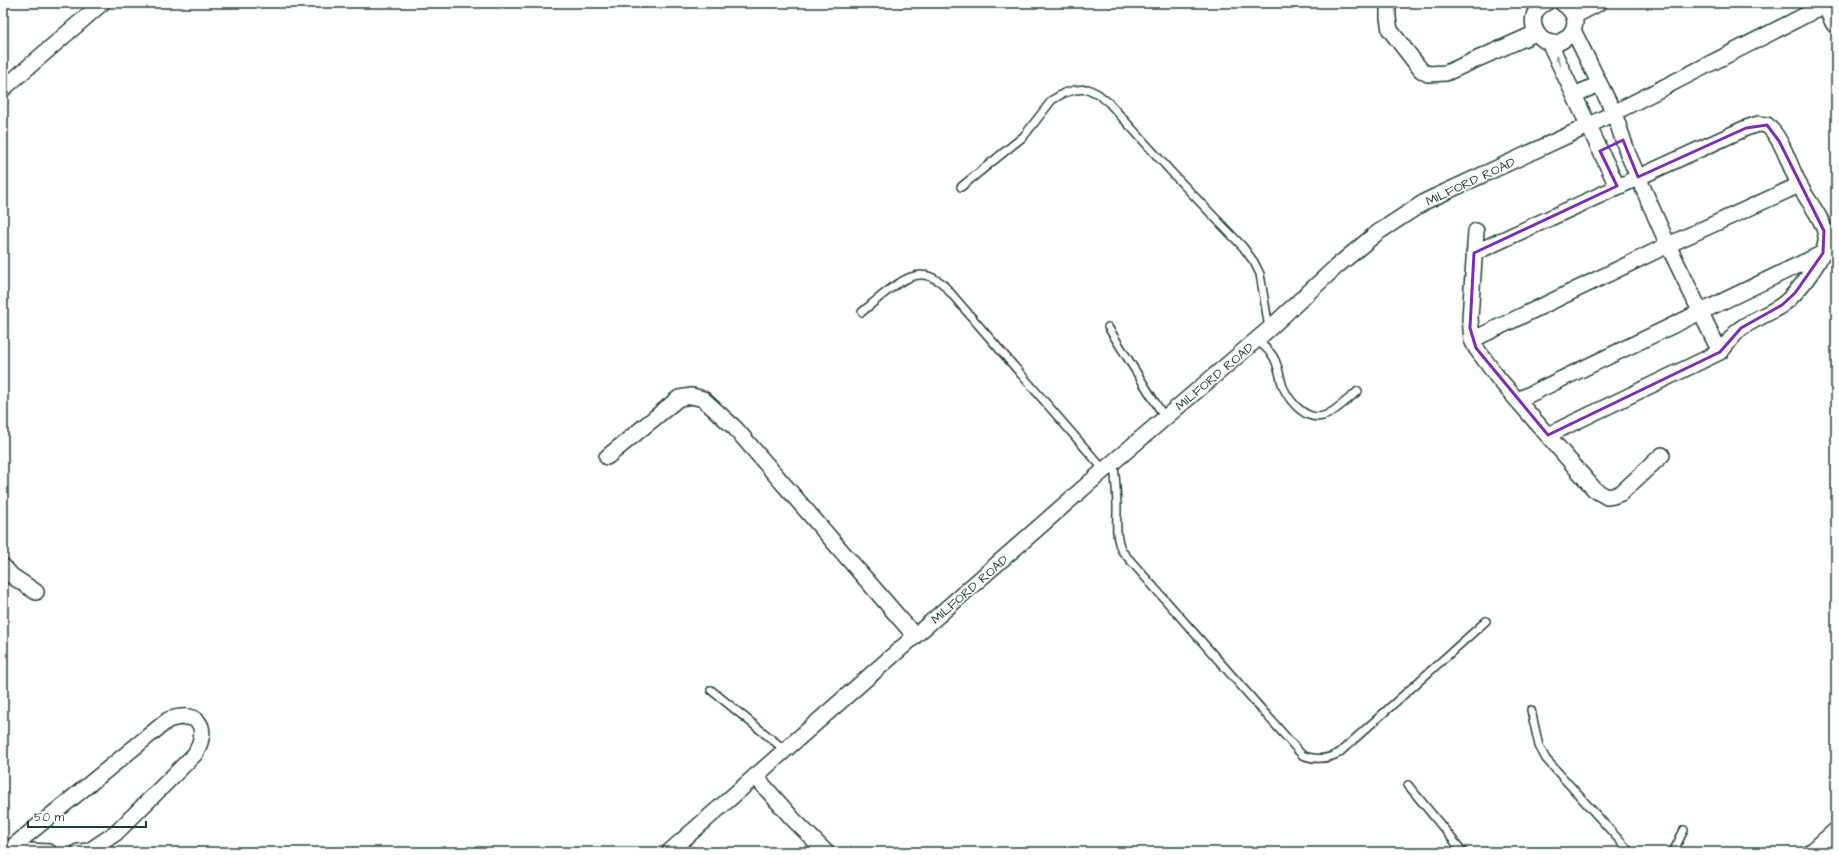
<svg xmlns="http://www.w3.org/2000/svg" width="1839" height="855" viewBox="0 0 1839 855" font-family="'Architects Daughter',sans-serif">
	<style>
		.lines { fill: none; stroke-linecap: round; stroke-linejoin: round }
		.lane-casing { stroke: #1f3d34; stroke-width: 10 }
		.street-casing { stroke: #1f3d34; stroke-width: 18 }
		.secondary-casing { stroke: #1f3d34; stroke-width: 24 }
		.lane { stroke: #fff; stroke-width: 7 }
		.street { stroke: #fff; stroke-width: 15 }
		.secondary { stroke: #fff; stroke-width: 21 }
		.oneway { fill: #8f9e9a }
		.marked { fill: none; stroke: #7b2cbf; stroke-width: 3; stroke-linejoin: round }
		.labels { text-anchor: middle; stroke-width: 3; stroke-linejoin: round; paint-order: stroke }
		.street-label { font-size: 13px; fill: #1f3d34; stroke: #fff }
	</style>
	<rect width="100%" height="100%" fill="#fff"/>
	<filter id="ink" filterUnits="userSpaceOnUse"><feTurbulence type="fractalNoise" baseFrequency=".025" numOctaves="2"/><feDisplacementMap in="SourceGraphic" scale="8" xChannelSelector="R" yChannelSelector="G"/><feConvolveMatrix kernelMatrix="1 2 1 2 8 2 1 2 1" color-interpolation-filters="sRGB"/></filter>
	<g filter="url(#ink)">
		<g class="lines">
			<defs>
				<path id="lane" d="M961 187 1024 136 1052 100 1064 93 1075 90 1088 89 1098 94 1109 103 1175 176 1243 247 1254 262 1260 274 1269 328
					M862 312C877 300 903 274 922 275 930 275 935 279 942 283L1104 470
					M1108 327 1165 418
					M1257 340C1263 346 1272 352 1275 360 1279 369 1280 378 1283 387 1290 402 1307 423 1326 415 1337 410 1348 399 1358 391
					M1114 462C1115 478 1117 493 1117 509 1117 524 1115 537 1122 551L1302 755C1315 760 1326 760 1339 753L1486 621
					M711 690 785 750
					M1531 710 1539 746 1546 759 1630 852
					M1408 785 1463 852
					M1673 852 1684 830"/>
				<path id="street" d="M1388 3V18L1390 30 1421 70 1428 74 1446 73 1536 33
					M1546 3C1518 15 1542 56 1565 39 1570 35 1574 30 1575 23 1575 14 1569 8 1562 3
					M1574 16 1599 3
					M1573 30 1614 113 1628 154 1668 245 1720 352
					M1549 42 1617 186
					M3 89 102 3
					M1574 95 1599 84
					M1476 231 1470 318 1472 340 1476 348 1498 378 1595 490 1607 497 1613 496 1621 493 1662 455
					M1474 253 1746 128 1758 124 1767 125C1784 141 1789 166 1800 186 1808 202 1824 219 1826 237 1828 255 1796 295 1782 305 1769 314 1753 319 1740 329 1732 336 1727 345 1720 352L1548 435
					M1472 340 1668 245 1799 185
					M1518 400 1823 253
					M607 457 679 398 692 396 703 399 735 428 915 636
					M3 566 12 576 36 592
					M755 776 792 818 826 852
					M9 850 49 852
					M6 852 168 720C199 710 210 726 195 754L116 833 89 851 78 852
					M669 852 1104 470 1269 329 1337 266 1377 233 1426 201 1588 126 1829 3
					M1811 852 1836 830"/>
				<path id="secondary" d="M1827 3 1836 22"/>
			</defs>
			<use href="#lane" class="lane-casing"/>
			<use href="#street" class="street-casing"/>
			<use href="#secondary" class="secondary-casing"/>
			<use href="#lane" class="lane"/>
			<use href="#street" class="street"/>
			<use href="#secondary" class="secondary"/>
		</g>
		<defs><path id="oneway-solid" d="M-6-.8H1V-3.2L6.5 0L1 3.2V.8H-6Z"/></defs>
		<use class="oneway" href="#oneway-solid" transform="translate(1558 61) rotate(-115)"/>
	</g>
	<path class="marked" d="M1767 125 1779 141 1824 231 1823 253 1795 293 1782 305 1741 328 1720 352 1548 435 1476 348 1470 328 1474 253 1617 186 1600 151 1623 140 1638 177 1746 128Z"/>
	<g class="labels">
		<g class="street-label">
			<text transform="translate(1470 181) rotate(-25)" y="5">MILFORD ROAD</text>
			<text transform="translate(1214 376) rotate(-40)" y="5">MILFORD ROAD</text>
			<text transform="translate(969 589) rotate(-41)" y="5">MILFORD ROAD</text>
		</g>
	</g>
	<rect width="1839" height="855" fill="none" stroke="#fff" stroke-width="16"/>
	<rect x="8" y="8" width="1823" height="839" fill="none" stroke="#1f3d34" stroke-width="1.5" filter="url(#ink)"/>
	<path d="M28 821v6h118v-6" fill="none" stroke="#1f3d34" stroke-width="2"/>
	<text x="34" y="821" font-size="12" fill="#1f3d34" stroke="#ffffff" stroke-width="3" paint-order="stroke">50 m</text>
</svg>
